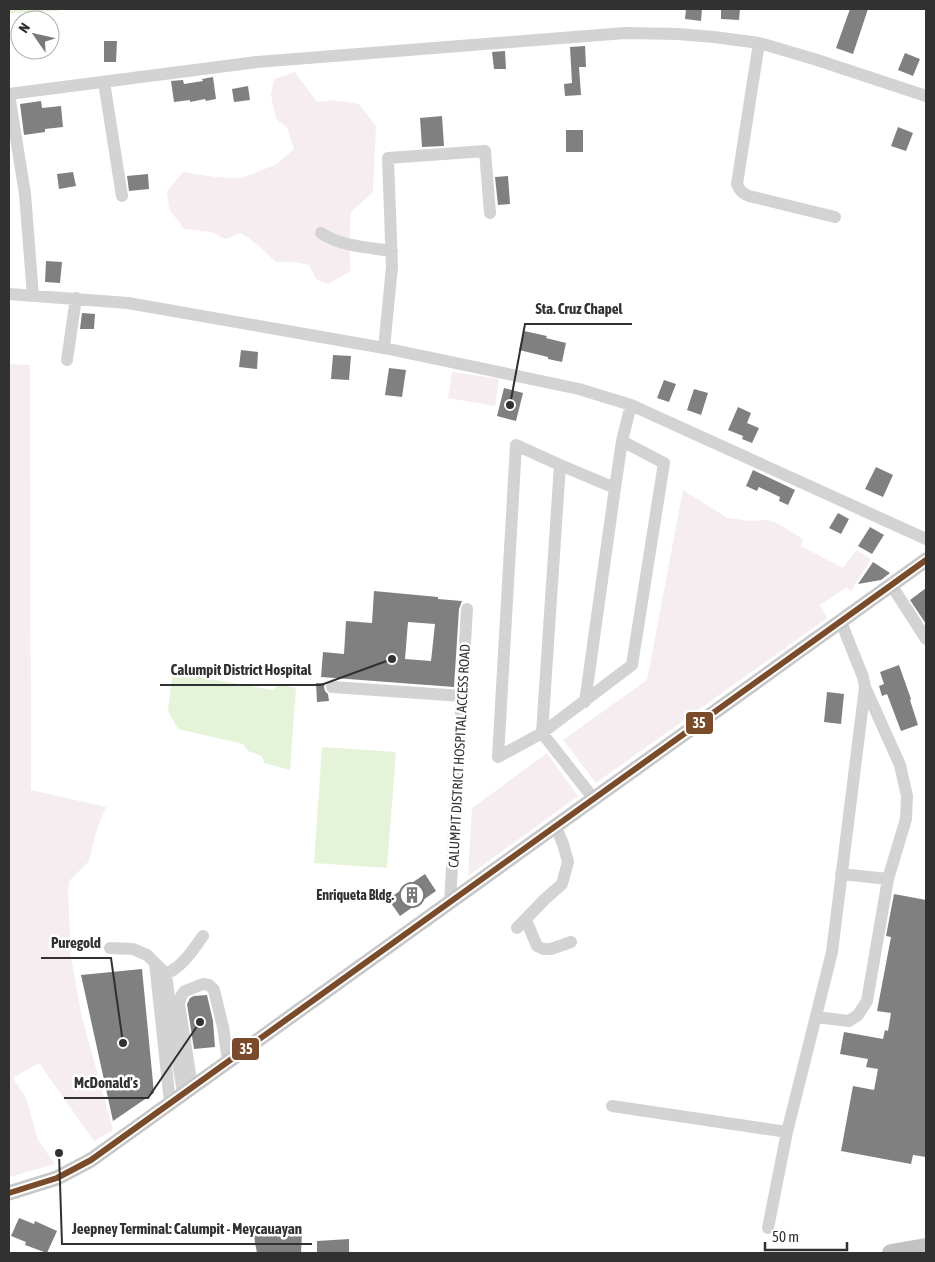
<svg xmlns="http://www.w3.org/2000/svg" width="935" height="1262" viewBox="0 0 935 1262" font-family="'Asap Condensed',sans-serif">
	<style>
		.green { fill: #f6edf0 }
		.water { fill: #e5f4d9 }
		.building { fill: #808080; fill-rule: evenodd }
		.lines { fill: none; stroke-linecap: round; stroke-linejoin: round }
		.minor { stroke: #d3d3d3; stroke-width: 12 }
		.major { stroke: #c7c7c7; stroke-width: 15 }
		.highway { stroke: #c2c2c2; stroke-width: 18 }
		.bus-1-casing { stroke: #fff; stroke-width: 10 }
		.bus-1 { stroke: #7a4b2a; stroke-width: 6 }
		.labels { text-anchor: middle; stroke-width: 5; stroke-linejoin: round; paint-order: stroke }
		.street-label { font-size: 14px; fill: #313131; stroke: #fff }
		.poi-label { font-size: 14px; font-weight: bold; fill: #313131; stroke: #fff; text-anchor: end }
		.leader { fill: none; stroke: #313131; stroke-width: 2 }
		.callout-dot { fill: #313131; stroke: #fff; stroke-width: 2 }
		.callout-label { font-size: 15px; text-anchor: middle; font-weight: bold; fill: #313131; stroke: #fff; stroke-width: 5; stroke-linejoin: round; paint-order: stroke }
		.line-badge { stroke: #fff; stroke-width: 2 }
		.badge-label { font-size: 14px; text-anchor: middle; font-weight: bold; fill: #fff }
	</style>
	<rect width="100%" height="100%" fill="#fff"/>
	<path class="green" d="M295 72 317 102 332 100 359 104 376 126 373 192 351 212 349 246 351 271 328 284 316 279 309 265 295 262H276L258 245 241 233 225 239 211 232 184 229 169 209 167 191 183 172 215 177 242 178 277 164 294 149 287 127 276 119 271 95 274 79Z
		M9 364 30 365 31 790 106 807 96 832 89 861 70 880 68 890 71 957 82 1017 113 1130 94 1141 39 1063 13 1078 26 1098 38 1140 55 1164 9 1177Z
		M452 372 499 379 495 406 448 398Z
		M683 490 728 518 750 521 768 520 779 524 803 539 801 546 843 568 856 550 871 559 851 591 847 587 820 605 827 618 596 783 563 740 647 680Z
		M547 753 578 796 468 876 472 808Z"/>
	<path class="water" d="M9 9H67L56 11 9 13Z
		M176 673 273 690 279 684 296 688 290 770 264 763 262 756 248 751 243 744 178 729 168 711 172 676Z
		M322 747 396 752 387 868 314 863Z"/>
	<path class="building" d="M686 9H702L701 21 685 19Z
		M721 9H740L739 20 721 19Z
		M850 9H868L853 54 836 48Z
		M104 41H117L116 62H104Z
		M585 46 586 67H579L581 95 565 96 564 84 572 83 570 47Z
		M505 51 506 69H494L492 52Z
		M905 53 920 59 913 76 898 70Z
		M213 77 216 99 206 101 205 99 190 102V100L174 102 171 81 183 80 184 84 203 81 202 79Z
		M248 86 250 100 234 102 232 89Z
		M41 101 42 108 61 106 63 127 45 129V132L24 135 20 104Z
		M442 116 444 146 422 147 420 118Z
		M898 127 913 133 906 151 891 146Z
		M566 130H583V152H566Z
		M73 172 76 186 59 189 57 174Z
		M148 174 149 189 129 191 127 176Z
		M508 176 510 204 498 205 495 177Z
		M46 261 62 262 60 283 45 282Z
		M82 313 95 314 94 329H80Z
		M524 331 547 336 546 338 566 343 562 362 548 359V357L519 350Z
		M241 350 258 352 257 369 239 367Z
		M333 355 351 356 349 380 331 379Z
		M389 368 406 370 402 397 385 395Z
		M664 380 676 384 669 402 657 398Z
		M504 388 523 393 516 421 497 416Z
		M694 389 708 393 701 415 687 410Z
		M738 407 751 413 747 423 759 428 752 443 742 439 743 436 728 430Z
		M876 467 893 475 883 497 865 489Z
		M753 470 795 490 788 505 779 501 780 497 759 487 757 491 746 486Z
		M838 513 849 519 841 534 829 528Z
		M870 527 884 535 872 554 858 546Z
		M873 562 890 573 881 580 858 584Z
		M926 588V624L910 600Z
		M374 591 438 597V599L462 601 459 609 454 687 321 677 323 652 344 654 346 621 372 623ZM408 622 435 624 431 661 405 659Z
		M899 665 911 699 910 700 918 725 901 731 887 694 882 696 879 686 884 684 880 672Z
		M316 683H325L324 687 325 691 328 694 329 701 317 702Z
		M827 692 844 694 841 724 824 722Z
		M425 874 436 891 400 916 388 899Z
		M894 894 926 900V1157L913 1155 911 1164 841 1151 853 1086 874 1090 878 1069 866 1067 868 1059 840 1054 844 1032 883 1039 885 1030 888 1031 891 1013 877 1011 891 937 886 936Z
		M142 969 154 1093 113 1121 81 975Z
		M207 995 213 1021 215 1047 194 1049 187 1004 190 998 194 996Z
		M19 1218 34 1224 35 1221 57 1231 47 1253 25 1245 26 1242 11 1236Z
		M252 1226 302 1233 301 1253H257Z
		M349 1239V1253H317V1241Z"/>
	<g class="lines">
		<path class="minor" d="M759 43 737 184C740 191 742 193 749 196L835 217
			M104 82 122 196
			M9 94 257 62 625 33 678 34 714 37 759 43 814 59 926 96
			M9 94 25 194 33 296
			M321 233C342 247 368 247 392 251
			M9 294 128 303 384 348 579 389 631 405 926 539
			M384 348 392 267 388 158 485 151 490 213
			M67 360 76 298
			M560 465 516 445 498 757 542 733 632 665 664 463 622 441
			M892 586 926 639
			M332 687 462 696
			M585 702 615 488 622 441 631 405
			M594 799 542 733 560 465 615 488
			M841 874 888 879
			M450 902 467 609
			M526 920 537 946 543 949H551L571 942
			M517 928 545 899 562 884 568 862 563 844 556 827
			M110 948 133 949 147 955 166 974 173 1030 183 1093
			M155 963 170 1102
			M166 974C184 965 191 952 203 936
			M816 1017 849 1021 858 1015 867 1001 888 879 906 819 907 796 900 765 865 687 863 677 841 622
			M192 1086 179 1004 181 996 185 991 203 984 209 985 214 990 223 1027 228 1060
			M612 1106 787 1132
			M768 1228 787 1132 832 952 865 687"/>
		<path class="major" d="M9 1193 57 1178 91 1160 926 560"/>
		<path class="highway" d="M891 1253 926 1247"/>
		<defs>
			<path id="bus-1" d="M9 1193 57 1178 91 1160 926 560"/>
		</defs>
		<use href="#bus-1" class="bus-1-casing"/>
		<use href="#bus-1" class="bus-1"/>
	</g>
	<defs>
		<symbol id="building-ring" viewBox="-11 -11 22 22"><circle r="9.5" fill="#fff" stroke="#797979" stroke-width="1.5"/><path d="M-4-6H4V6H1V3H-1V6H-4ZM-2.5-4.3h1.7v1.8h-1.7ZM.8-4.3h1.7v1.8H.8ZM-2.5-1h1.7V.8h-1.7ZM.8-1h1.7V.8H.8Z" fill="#797979"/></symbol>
	</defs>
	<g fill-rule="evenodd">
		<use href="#building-ring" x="398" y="881" width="28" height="28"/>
	</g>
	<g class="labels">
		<g class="street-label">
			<text transform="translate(459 756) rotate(-87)" y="5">CALUMPIT DISTRICT HOSPITAL ACCESS ROAD</text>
		</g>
		<g class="poi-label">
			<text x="394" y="900">Enriqueta Bldg.</text>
		</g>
	</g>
	<path class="leader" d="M510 405L525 324H632M392 659L321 685H160M123 1043L111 958H41M200 1022L148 1098H64M59 1153L62 1244H312"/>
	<g class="callout-dot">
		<circle cx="510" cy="405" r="5"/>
		<circle cx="392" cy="659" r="5"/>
		<circle cx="123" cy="1043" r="5"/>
		<circle cx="200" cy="1022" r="5"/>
		<circle cx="59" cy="1153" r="5"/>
	</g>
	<g class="callout-label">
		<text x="579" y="314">Sta. Cruz Chapel</text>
		<text x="241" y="675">Calumpit District Hospital</text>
		<text x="76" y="948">Puregold</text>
		<text x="106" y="1088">McDonald's</text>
		<text x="187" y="1234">Jeepney Terminal: Calumpit - Meycauayan</text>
	</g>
	<g class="line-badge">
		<rect x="685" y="711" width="29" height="24" rx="5" fill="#7a4b2a"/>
		<rect x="231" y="1037" width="29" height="24" rx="5" fill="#7a4b2a"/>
	</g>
	<g class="badge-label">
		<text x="699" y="728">35</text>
		<text x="246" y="1054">35</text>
	</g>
	<rect width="935" height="1262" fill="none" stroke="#313131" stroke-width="20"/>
	<g transform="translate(35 35) rotate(304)"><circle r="24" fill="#ffffff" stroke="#adadad"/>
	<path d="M0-4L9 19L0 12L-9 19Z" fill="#797979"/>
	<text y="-8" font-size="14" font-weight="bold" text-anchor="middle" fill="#313131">N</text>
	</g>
	<path d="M765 1242v8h82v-8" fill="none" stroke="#313131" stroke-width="2.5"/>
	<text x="772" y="1242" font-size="15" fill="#313131" stroke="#ffffff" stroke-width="4" paint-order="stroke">50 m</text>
</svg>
